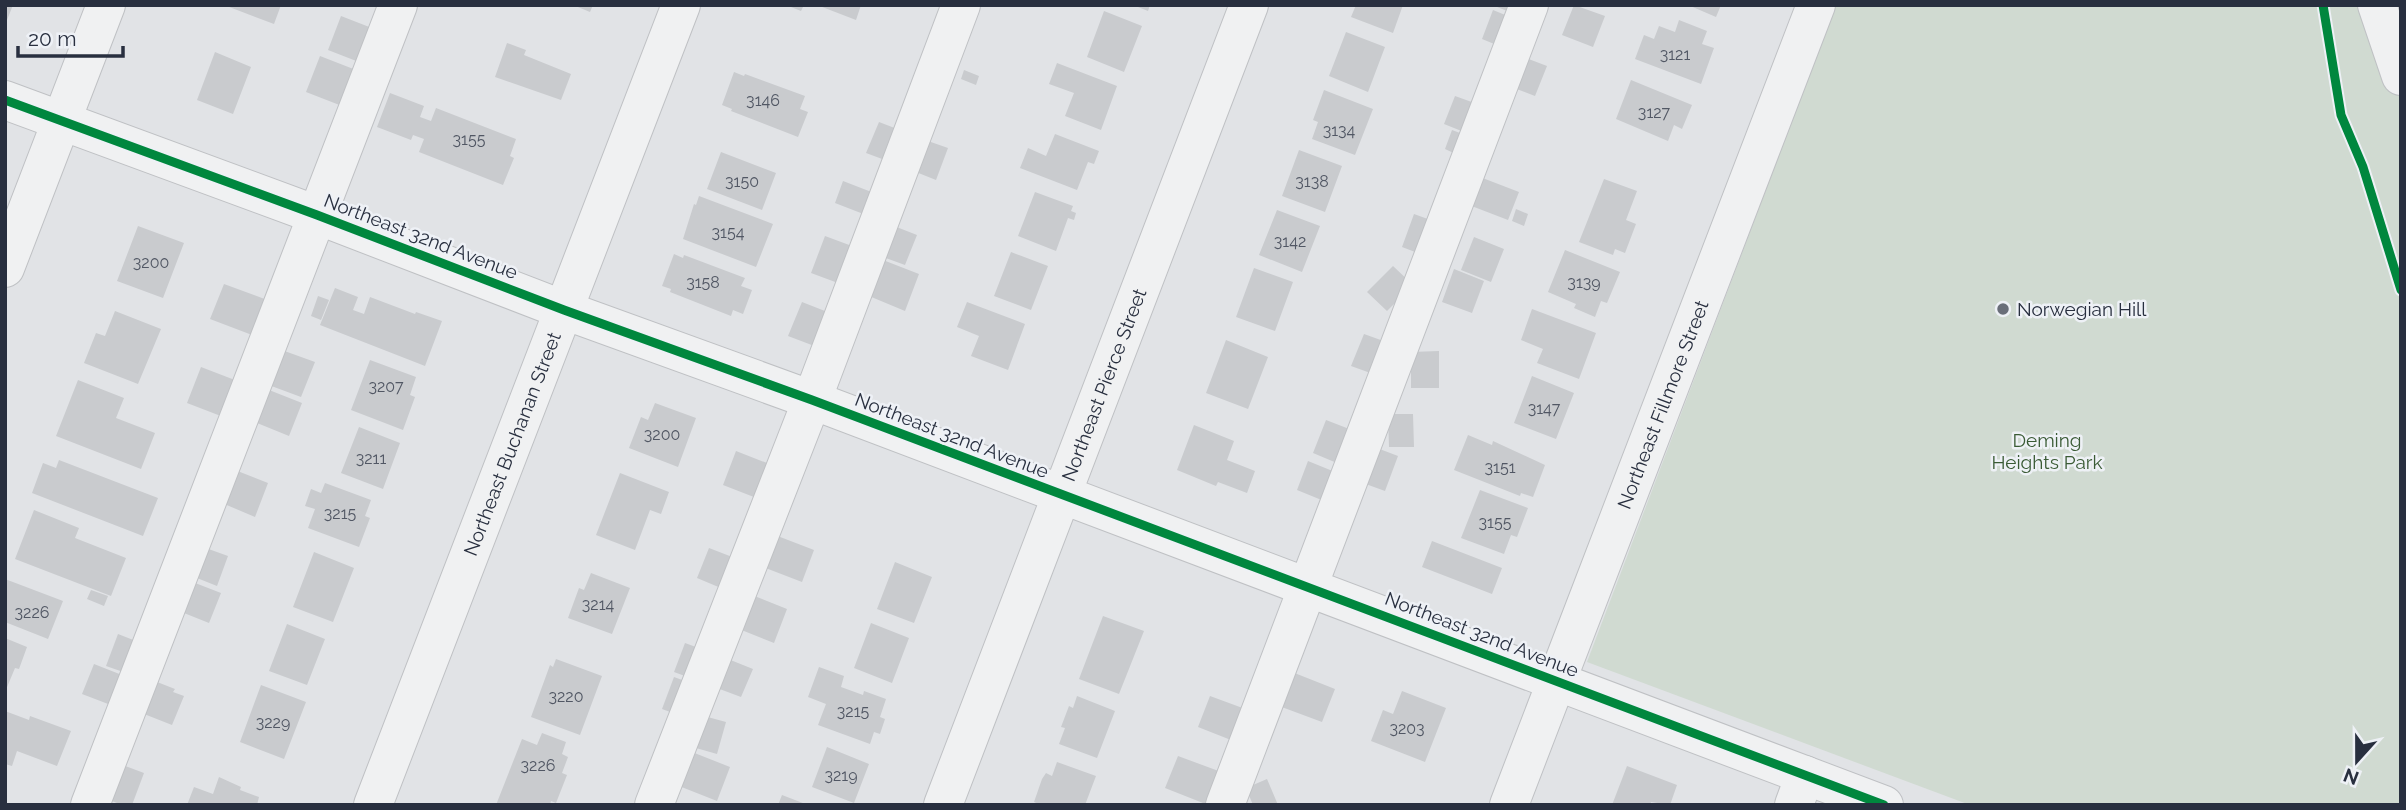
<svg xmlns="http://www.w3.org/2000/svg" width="2406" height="810" viewBox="0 0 2406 810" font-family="Raleway,sans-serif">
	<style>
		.park { fill: #d0dad1 }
		.building { fill: #c9cbce }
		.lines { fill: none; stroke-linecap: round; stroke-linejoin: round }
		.minor-casing { stroke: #bfc1c4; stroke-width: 40 }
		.minor { stroke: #f0f1f2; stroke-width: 38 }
		.cycleway-casing { stroke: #eef1f6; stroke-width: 13 }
		.cycleway { stroke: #00873e; stroke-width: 9 }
		.poi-dot { fill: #696e79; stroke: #eef1f6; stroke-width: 2.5 }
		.labels { text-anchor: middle; stroke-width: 5; stroke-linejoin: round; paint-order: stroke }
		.number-label { font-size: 16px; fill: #515764 }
		.street-label { font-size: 19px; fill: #282f3f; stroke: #eef1f6 }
		.poi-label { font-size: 19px; fill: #282f3f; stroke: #eef1f6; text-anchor: start }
		.park-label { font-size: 19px; fill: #3a5b35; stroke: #eef1f6 }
	</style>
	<rect width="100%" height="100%" fill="#e1e3e6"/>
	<path class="park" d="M1836 5H2401V805H1970L1587 662Z"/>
	<path class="building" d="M5 5H13L5 25Z
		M224 5H281L274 24Z
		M573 5H593L590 12Z
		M786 5H804L801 11Z
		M817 5H861L856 20Z
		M1133 5H1150L1148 11Z
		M1356 5H1403L1393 33 1351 17Z
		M1492 5H1518L1515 14Z
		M1574 5 1605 16 1593 47 1562 35Z
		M1688 5H1721L1716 17Z
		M1493 10 1515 19 1504 48 1482 39Z
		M1104 11 1142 26 1124 72 1087 57Z
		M341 16 377 30 364 64 328 50Z
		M1679 20 1707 31 1702 44 1714 48 1701 84 1635 59 1644 35 1654 39 1659 26 1675 32Z
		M1346 32 1385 47 1368 92 1329 76Z
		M507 43 526 50 524 55 571 74 561 100 495 77Z
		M215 52 251 67 233 114 197 100Z
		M320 56 356 70 342 106 306 92Z
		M1526 58 1547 66 1535 96 1514 88Z
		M1057 63 1117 86 1101 130 1065 116 1074 93 1049 84Z
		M964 70 979 76 976 85 961 79Z
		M734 72 744 76 745 74 805 96 800 109 808 112 798 137 731 111 732 109 722 105Z
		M1631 80 1692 105 1682 129 1674 125 1668 141 1616 119Z
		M1324 90 1373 109 1355 155 1312 139 1318 122 1313 120Z
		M390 93 424 106 420 117 431 121 436 108 516 139 510 156 514 158 503 185 419 152 424 139 413 135 411 140 377 127Z
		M1455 96 1480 105 1469 134 1444 124Z
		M879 122 905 132 893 163 866 153Z
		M1452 130 1468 136 1460 156 1445 149Z
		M1055 134 1099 151 1094 164 1088 162 1077 190 1020 168 1028 148 1046 156Z
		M928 141 948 148 936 180 916 172Z
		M1299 150 1342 166 1325 212 1282 196Z
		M721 152 776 173 762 210 707 189Z
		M1480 177 1519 192 1508 220 1469 205Z
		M1604 179 1637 191 1626 220 1636 224 1625 253 1615 249 1613 255 1579 242Z
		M843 181 874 193 866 215 835 203Z
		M1035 192 1073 206 1071 211 1076 213 1074 220 1068 218 1056 251 1018 236Z
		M699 196 773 224 756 267 683 239 694 204 696 205Z
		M1516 209 1528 214 1524 226 1512 221Z
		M1277 210 1320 226 1302 272 1259 255Z
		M1414 214 1436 222 1423 255 1402 247Z
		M138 226 184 243 163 298 117 281Z
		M894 226 917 235 905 265 883 257Z
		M825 236 860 249 846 286 811 273Z
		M1474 237 1504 249 1491 282 1461 270Z
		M1565 250 1620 272 1607 303 1601 301 1595 317 1574 308 1576 304 1548 292Z
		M1011 252 1048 266 1031 310 994 296Z
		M674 254 683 258 684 255 745 278 741 286 752 290 743 314 733 310 731 316 670 292 671 289 662 286Z
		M883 260 919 274 905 311 869 296Z
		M1393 266 1413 285 1387 311 1367 292Z
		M1254 268 1293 282 1275 331 1236 317Z
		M1454 269 1484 281 1472 313 1442 302Z
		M224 284 270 301 257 337 210 319Z
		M335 288 358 297 353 310 364 314 370 297 415 314 416 312 442 321 425 366 320 325Z
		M318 296 329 300 321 320 311 316Z
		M802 302 830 313 817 347 788 336Z
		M967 302 1025 324 1008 370 971 356 979 336 957 327Z
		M1532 309 1596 333 1579 379 1537 363 1543 349 1521 340Z
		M115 311 161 329 138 384 84 363 96 333 105 336Z
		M1364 334 1389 343 1376 375 1351 366Z
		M1226 340 1268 357 1248 409 1206 393Z
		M279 349 315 362 301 397 266 384Z
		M1439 351V388H1411V352Z
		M370 360 416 377 410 395 415 397 403 430 351 410Z
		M201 367 240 382 226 418 187 403Z
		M1532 376 1574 393 1556 439 1514 423Z
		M78 380 124 398 116 418 155 433 141 469 56 436Z
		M264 388 302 403 289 436 252 421Z
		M655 403 696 418 678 467 629 448 641 417 648 420Z
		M1388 414H1413L1414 447H1389Z
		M1326 420 1357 432 1344 466 1313 453Z
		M1194 425 1234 441 1227 460 1255 471 1247 493 1218 482 1216 486 1177 470Z
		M359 427 400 443 383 489 341 473Z
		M1468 435 1492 445 1493 441 1545 465 1533 497 1521 493 1520 496 1454 470Z
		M1377 448 1398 456 1385 491 1363 483Z
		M736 451 772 465 759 499 723 485Z
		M59 460 158 498 143 536 32 493 43 463 56 468Z
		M1308 461 1335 472 1324 501 1297 490Z
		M235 470 268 483 255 517 222 503Z
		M620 473 669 492 661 514 650 510 635 550 596 535Z
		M325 483 371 500 365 516 370 518 359 547 308 528 315 509 305 506 311 489 321 493Z
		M1480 490 1528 508 1517 537 1511 535 1504 554 1461 538Z
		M34 510 79 528 75 538 126 558 111 596 15 559Z
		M775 535 814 550 802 582 763 567Z
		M1432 541 1502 568 1492 594 1422 567Z
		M203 547 228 556 217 586 192 576Z
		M709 548 740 560 728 591 697 578Z
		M314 552 354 568 333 622 293 607Z
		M895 562 932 577 914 623 877 609Z
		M591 573 630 588 612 634 568 618 579 588 584 590Z
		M5 579 63 601 48 639 5 622Z
		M190 581 221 593 209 623 179 611Z
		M91 590 108 596 104 606 87 599Z
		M752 595 787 609 774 643 739 629Z
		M1103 616 1144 631 1119 694 1079 679Z
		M871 623 909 638 892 683 854 668Z
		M287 624 325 639 307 685 269 671Z
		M118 634 141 643 129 674 106 666Z
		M5 638 27 647 19 669 15 668 5 692Z
		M685 643 704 650 693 679 674 672Z
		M556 659 602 676 580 735 531 717 550 665 553 667Z
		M728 659 753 669 741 697 717 688Z
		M94 664 127 677 116 707 82 694Z
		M819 667 844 676 841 687 863 695 864 691 886 699 880 717 885 719 880 734 874 732 870 744 818 725 826 704 808 697Z
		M1292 672 1335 689 1322 722 1279 706Z
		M674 677 693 684 681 716 662 709Z
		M152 680 175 689 173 692 184 696 172 725 139 712Z
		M261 685 306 702 284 759 240 742Z
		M1402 691 1446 708 1425 762 1371 741 1383 710 1393 714Z
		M1077 696 1115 711 1097 758 1059 744 1065 728 1061 727 1069 706 1073 708Z
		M1210 696 1248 710 1236 742 1198 727Z
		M5 711 29 720 30 716 71 731 57 766 17 751 12 766 5 764Z
		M704 716 726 722 717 754 696 748Z
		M542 733 566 742 562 754 568 757 562 773 567 775 556 803 551 801 550 805H496L522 739 537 745Z
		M827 747 869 764 854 803 812 787Z
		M692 752 730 767 717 801 679 786Z
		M1178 756 1224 773 1208 805 1165 788Z
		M1057 762 1096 776 1085 805H1041L1034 802 1042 779 1046 773 1052 776Z
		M120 764 144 773 132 805H122L107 799Z
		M1627 766 1677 785 1670 805 1651 802 1650 805H1612Z
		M219 777 241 787 240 790 259 797 257 805H187L194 787 213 794Z
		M1267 779 1278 805H1253L1246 788Z
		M782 795 808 805H778Z"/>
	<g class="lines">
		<defs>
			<g id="minor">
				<path d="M2377 5 2401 76"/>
				<path d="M5 100 317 215 564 310 812 400 1884 805"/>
				<path d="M5 268 106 5"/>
				<path d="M90 805 398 5"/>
				<path id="s1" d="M373 805 681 5"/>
				<path d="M654 805 812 400 961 5"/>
				<path id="s2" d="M943 805 1249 5"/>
				<path d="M1225 805 1529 5"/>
				<path id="s3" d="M1509 805 1816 5"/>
				<path d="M1794 805 1805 775"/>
			</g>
		</defs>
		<use href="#minor" class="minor-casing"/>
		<use href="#minor" class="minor"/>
		<defs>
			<path id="cycleway" d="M2323 5 2341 115 2363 167 2401 290
				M5 100 317 215 564 310 812 400 1884 805"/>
		</defs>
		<use href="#cycleway" class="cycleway-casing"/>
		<use href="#cycleway" class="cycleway"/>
	</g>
	<circle class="poi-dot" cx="2003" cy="309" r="7"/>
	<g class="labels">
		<g class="number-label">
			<text x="1675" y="60">3121</text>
			<text x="763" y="106">3146</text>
			<text x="1654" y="118">3127</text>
			<text x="1339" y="136">3134</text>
			<text x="469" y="145">3155</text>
			<text x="742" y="187">3150</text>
			<text x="1312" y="187">3138</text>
			<text x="728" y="238">3154</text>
			<text x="1290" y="247">3142</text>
			<text x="151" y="268">3200</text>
			<text x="703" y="288">3158</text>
			<text x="1584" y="288">3139</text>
			<text x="386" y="392">3207</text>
			<text x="1544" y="414">3147</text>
			<text x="662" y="440">3200</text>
			<text x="371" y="464">3211</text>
			<text x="1500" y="473">3151</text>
			<text x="340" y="519">3215</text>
			<text x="1495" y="528">3155</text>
			<text x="598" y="610">3214</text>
			<text x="32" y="618">3226</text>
			<text x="566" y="702">3220</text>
			<text x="853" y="717">3215</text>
			<text x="273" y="728">3229</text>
			<text x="1407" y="734">3203</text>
			<text x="538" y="771">3226</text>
			<text x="841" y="781">3219</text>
		</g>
		<g class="street-label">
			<text transform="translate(421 236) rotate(21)" y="7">Northeast 32nd Avenue</text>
			<text dy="7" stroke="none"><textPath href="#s2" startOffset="450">Northeast Pierce Street</textPath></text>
			<text dy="7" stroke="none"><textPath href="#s3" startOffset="429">Northeast Fillmore Street</textPath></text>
			<text transform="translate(952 435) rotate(21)" y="7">Northeast 32nd Avenue</text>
			<text dy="7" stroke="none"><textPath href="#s1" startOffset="387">Northeast Buchanan Street</textPath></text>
			<text transform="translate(1482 634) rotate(21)" y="7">Northeast 32nd Avenue</text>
		</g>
		<g class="poi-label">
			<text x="2017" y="316">Norwegian Hill</text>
		</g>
		<g class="park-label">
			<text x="2047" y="447">Deming<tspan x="2047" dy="22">Heights Park</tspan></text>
		</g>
	</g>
	<rect width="2406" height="810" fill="none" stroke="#282f3f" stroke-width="14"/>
	<g transform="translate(2357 761) rotate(201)" stroke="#eef1f6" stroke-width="5" paint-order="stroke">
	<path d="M0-5L12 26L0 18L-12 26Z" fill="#282f3f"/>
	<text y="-10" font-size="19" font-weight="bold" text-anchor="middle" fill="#282f3f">N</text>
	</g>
	<path d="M18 46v10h105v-10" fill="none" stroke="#282f3f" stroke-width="3.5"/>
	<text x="28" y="46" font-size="21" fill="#282f3f" stroke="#eef1f6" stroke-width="5" paint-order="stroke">20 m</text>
</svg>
